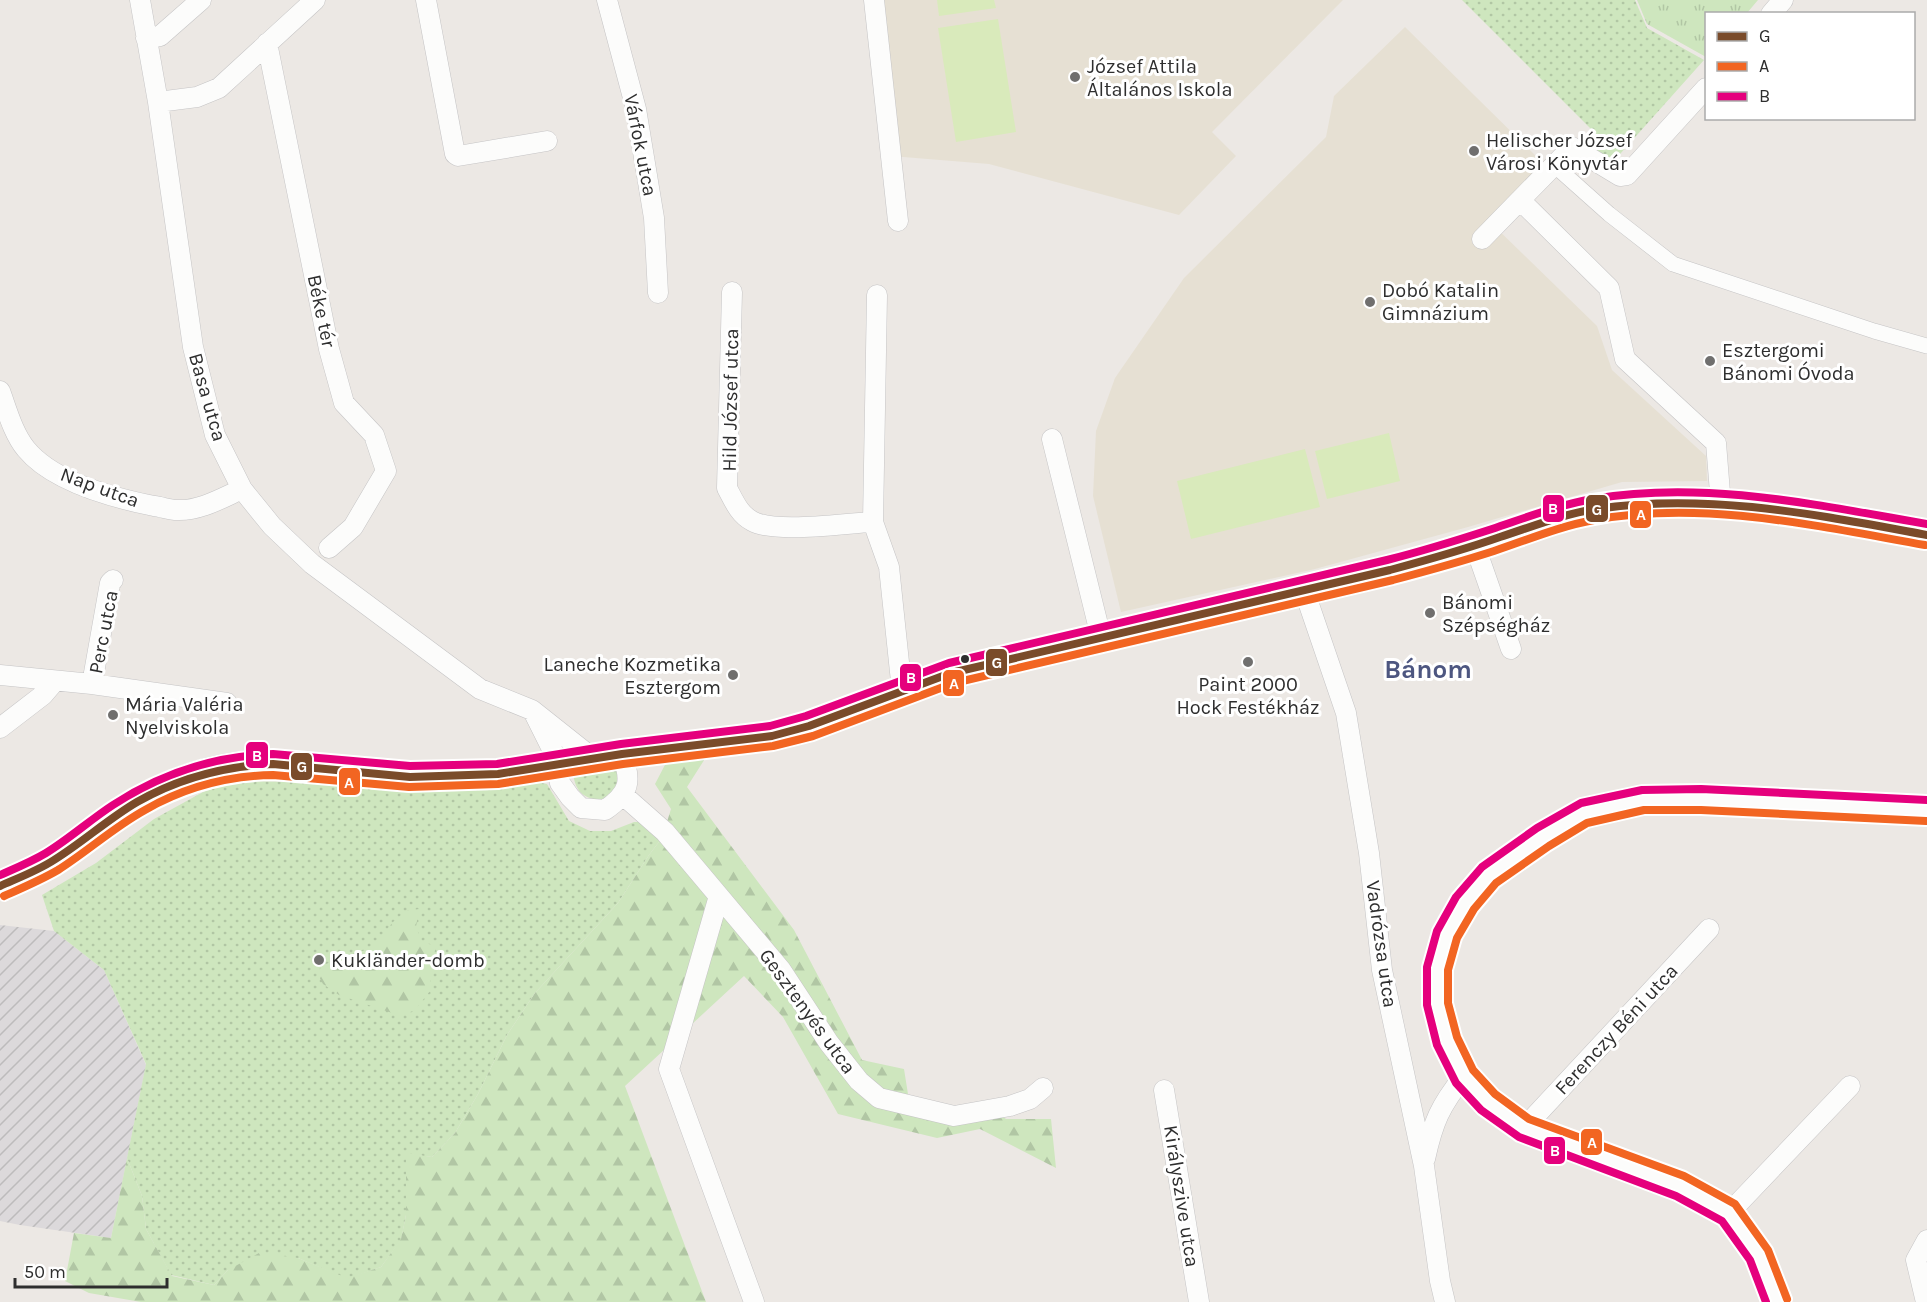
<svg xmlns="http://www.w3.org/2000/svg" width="1927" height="1302" viewBox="0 0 1927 1302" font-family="Karla,sans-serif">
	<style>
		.industrial { fill: url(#industrial-furrows) }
		.education { fill: #e6e0d3 }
		.grass { fill: url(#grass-dots) }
		.forest { fill: url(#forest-firs) }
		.park { fill: url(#park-tufts) }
		.pitch { fill: #d9eabb }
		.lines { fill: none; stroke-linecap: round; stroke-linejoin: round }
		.pedestrian-casing { stroke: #c5c4c5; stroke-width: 16 }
		.minor-casing { stroke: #c5c4c5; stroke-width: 21 }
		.secondary-casing { stroke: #c5c4c5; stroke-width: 30 }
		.pedestrian { stroke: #fcfcfb; stroke-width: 15 }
		.minor { stroke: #fcfcfb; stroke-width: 20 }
		.secondary { stroke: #fcfcfb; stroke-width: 28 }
		.bus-1-casing { stroke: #fff; stroke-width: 12 }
		.bus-2-casing { stroke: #fff; stroke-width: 12 }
		.bus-3-casing { stroke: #fff; stroke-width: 12 }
		.bus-1 { stroke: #7a4b2a; stroke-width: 8 }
		.bus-2 { stroke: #f26522; stroke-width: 8 }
		.bus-3 { stroke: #e5007d; stroke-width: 8 }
		.poi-dot { fill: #706f6e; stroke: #fff; stroke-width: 2 }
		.bus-dot { fill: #2e2e2e; stroke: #fff; stroke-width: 2 }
		.labels { text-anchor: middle; stroke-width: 6; stroke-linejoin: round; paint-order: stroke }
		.poi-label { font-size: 20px; fill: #2e2e2e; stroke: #fff; text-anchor: start }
		.street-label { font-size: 20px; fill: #2e2e2e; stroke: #fff }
		.district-label { font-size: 26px; font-weight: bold; fill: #4d5680; stroke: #fff }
		.line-badge { stroke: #fff; stroke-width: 2 }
		.badge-label { font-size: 16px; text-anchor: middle; font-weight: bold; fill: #fff }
	</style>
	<defs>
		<pattern id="industrial-furrows" width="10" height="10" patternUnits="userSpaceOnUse" patternTransform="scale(1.5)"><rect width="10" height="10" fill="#dcd9db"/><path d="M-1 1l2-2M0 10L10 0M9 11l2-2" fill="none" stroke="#bdbbbc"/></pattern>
		<pattern id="grass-dots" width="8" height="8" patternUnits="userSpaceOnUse" patternTransform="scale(1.5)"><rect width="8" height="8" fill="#cee6be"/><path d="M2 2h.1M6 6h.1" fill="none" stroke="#b1c6a4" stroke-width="1.8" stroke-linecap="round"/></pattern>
		<pattern id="forest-firs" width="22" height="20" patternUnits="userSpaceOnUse" patternTransform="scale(1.5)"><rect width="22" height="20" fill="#cee6be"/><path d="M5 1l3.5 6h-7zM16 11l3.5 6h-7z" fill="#b1c6a4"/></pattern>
		<pattern id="park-tufts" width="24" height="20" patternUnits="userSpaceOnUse" patternTransform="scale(1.5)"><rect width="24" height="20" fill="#cee6be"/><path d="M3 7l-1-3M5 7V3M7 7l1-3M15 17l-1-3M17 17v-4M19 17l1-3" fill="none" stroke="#b1c6a4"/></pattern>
	</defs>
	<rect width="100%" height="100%" fill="#ece8e4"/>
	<path class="industrial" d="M0 925 54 931 104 970 146 1065 111 1238 20 1225 0 1221Z"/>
	<path class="education" d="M874 0H1343L1212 132 1236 156 1179 215 989 164 891 156Z
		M1405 27 1544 164 1489 221 1597 326 1612 370 1706 456 1707 481 1622 482 1468 527 1315 569 1121 612 1093 496 1096 431 1115 378 1184 278 1326 137 1334 96Z"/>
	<path class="grass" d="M1462 0H1635L1647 28 1704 60 1612 163 1590 149 1600 138Z
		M611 751 621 773C619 778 618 787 615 792 607 804 585 801 578 789 573 782 573 769 571 760Z
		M238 781 312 782 350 787 447 791 494 783 528 781 547 784 569 821 590 831H611L634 822H642L662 838 649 855 618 903 535 993 507 1035 478 1094 455 1133 432 1157 406 1154V1215L401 1240 381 1267 347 1279 298 1258 228 1270 214 1285 171 1275 146 1229 142 1196 127 1158 146 1064 104 970 54 931 42 895 96 863 154 819 203 792Z"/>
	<path class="forest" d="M708 754 687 787 794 930 862 1060 904 1069 911 1113 987 1104 1006 1119H1051L1056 1168 980 1129 937 1138 838 1114 783 1017 744 976 625 1086 706 1302H141L89 1293 65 1281 74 1233 111 1238 127 1158 142 1196 146 1229 172 1276 214 1285 228 1270 259 1253 298 1258 347 1278 381 1267 401 1239 406 1215V1153L432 1157 455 1133 478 1094 507 1035 535 993 618 903 649 855 662 838 671 809 655 784 667 761Z
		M419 909 416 927 422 942 436 946 431 969 430 991 415 1010 401 1016 339 995 323 984 317 973 322 966 339 958 372 948 393 922 406 911Z"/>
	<path class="park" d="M1637 0H1758L1747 13 1706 14V57L1647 24Z"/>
	<path class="pitch" d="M937 0H994L996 8 939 16Z
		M998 19 1016 132 956 142 938 28Z
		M1389 433 1400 481 1327 499 1315 451Z
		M1305 449 1320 507 1191 539 1177 481Z"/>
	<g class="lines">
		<defs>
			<path id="pedestrian" d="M1554 165 1609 214 1673 264 1874 331 1927 346"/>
			<path id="minor" d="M140 0 158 102 193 347 215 435 242 489 272 526 312 564 480 689 532 710 595 760
				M426 0 455 154 458 156 547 141
				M607 0 636 109 654 218 658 293
				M874 0 898 221
				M1771 14 1783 0
				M146 38 160 36 201 0
				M267 43 329 349 344 403 374 435 386 471 353 527 329 548
				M1706 88 1627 175 1620 176 1572 147 1520 200 1609 288 1625 359 1716 443 1721 505
				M158 102 197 97 219 88 315 0
				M1482 239 1520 200
				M732 292 727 488C734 501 739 514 752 521 775 534 845 523 873 522
				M877 295 873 522 889 567 902 691
				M0 391C7 410 13 433 26 449 53 482 114 498 154 506 162 507 170 510 177 510 200 511 222 498 242 489
				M1052 439 1101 637
				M1475 546 1511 649
				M1304 590 1346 713 1369 853 1382 970 1424 1166 1440 1281 1445 1302
				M0 675 92 684 227 703
				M92 684 110 583 113 580
				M535 715 552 749 560 783 570 797 581 808 605 810C630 793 632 781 622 754
				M0 728 43 695 55 681
				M623 795 665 832 781 970 829 1043 859 1081 879 1098 954 1116 1010 1106 1030 1099 1043 1088
				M719 896 669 1069 754 1302
				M1164 1090 1199 1302
				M1524 1128 1709 929
				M1425 1159C1433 1122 1440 1106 1464 1076
				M1729 1213 1850 1086
				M1777 1302 1774 1291 1759 1255 1729 1213 1680 1186 1524 1128 1488 1102 1464 1076 1447 1041 1437 1004V968L1447 934 1465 903 1489 875 1543 837 1583 813 1643 800 1701 799 1927 811
				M1926 1302 1916 1260 1927 1240"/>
			<path id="secondary" d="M0 886C14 880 29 874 42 867 70 852 94 829 121 812 167 782 218 764 273 764L410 777 498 774 622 754 772 736 809 726 951 673 1390 570C1429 560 1466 549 1504 536 1534 526 1565 514 1596 509 1705 491 1820 516 1927 535"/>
		</defs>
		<use href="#pedestrian" class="pedestrian-casing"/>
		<use href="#minor" class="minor-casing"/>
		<use href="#secondary" class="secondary-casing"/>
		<use href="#pedestrian" class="pedestrian"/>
		<use href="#minor" class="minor"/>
		<use href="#secondary" class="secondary"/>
		<defs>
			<path id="bus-1" d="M0 886C18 878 37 871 54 860 83 842 108 819 137 802 179 778 225 766 273 764L410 777 498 774 622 754 772 736 809 726 951 673 1390 570C1427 560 1463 550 1500 537 1531 527 1563 514 1596 509 1707 492 1818 515 1927 535"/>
			<path id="bus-2" d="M4 896C22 888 41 880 58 870 88 851 114 827 145 810 185 787 227 776 273 775L409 787 498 784 623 764 773 746 813 736 954 683 1393 580C1427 571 1460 562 1494 551 1527 540 1560 526 1594 520 1704 500 1817 526 1925 545
				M1787 1299 1768 1250 1735 1204 1684 1176 1529 1119 1495 1094 1473 1070 1457 1037 1448 1003V970L1457 938 1474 909 1496 883 1549 846 1587 823 1644 810H1701L1926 821"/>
			<path id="bus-3" d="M0 875C16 868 31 862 46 853 69 839 90 820 113 805 162 773 214 756 273 754L410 766 497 764 621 744 770 726 806 716 949 663 1387 560C1423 551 1458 540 1492 529 1525 518 1558 505 1593 499 1704 480 1817 505 1927 524
				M1766 1302 1750 1260 1722 1221 1676 1196 1519 1137 1481 1110 1456 1083 1437 1045 1427 1005V967L1437 931 1456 897 1482 867 1537 828 1581 803 1642 790 1701 789 1927 800"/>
		</defs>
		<use href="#bus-1" class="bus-1-casing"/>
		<use href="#bus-2" class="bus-2-casing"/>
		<use href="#bus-3" class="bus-3-casing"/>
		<use href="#bus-1" class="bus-1"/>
		<use href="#bus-2" class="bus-2"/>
		<use href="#bus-3" class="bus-3"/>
	</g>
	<g class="poi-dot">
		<circle cx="1075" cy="77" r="6"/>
		<circle cx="1474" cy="151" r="6"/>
		<circle cx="1370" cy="302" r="6"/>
		<circle cx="1710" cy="361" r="6"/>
		<circle cx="1430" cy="613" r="6"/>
		<circle cx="1248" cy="662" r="6"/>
		<circle cx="733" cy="675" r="6"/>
		<circle cx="113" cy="715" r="6"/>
		<circle cx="319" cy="960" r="6"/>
	</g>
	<circle class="bus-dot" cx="965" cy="659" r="5"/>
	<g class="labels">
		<g class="poi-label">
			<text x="1087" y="73">József Attila<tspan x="1087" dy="23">Általános Iskola</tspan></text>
			<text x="1486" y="147">Helischer József<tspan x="1486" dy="23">Városi Könyvtár</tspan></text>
			<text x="1382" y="297">Dobó Katalin<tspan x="1382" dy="23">Gimnázium</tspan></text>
			<text x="1722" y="357">Esztergomi<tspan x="1722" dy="23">Bánomi Óvoda</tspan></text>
			<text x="1442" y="609">Bánomi<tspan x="1442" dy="23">Szépségház</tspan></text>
			<text x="721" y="671" text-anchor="end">Laneche Kozmetika<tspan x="721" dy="23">Esztergom</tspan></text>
			<text x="1248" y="691" text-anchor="middle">Paint 2000<tspan x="1248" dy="23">Hock Festékház</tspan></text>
			<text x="125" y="711">Mária Valéria<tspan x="125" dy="23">Nyelviskola</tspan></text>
			<text x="331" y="967">Kukländer-domb</text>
		</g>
		<g class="street-label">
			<text transform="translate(641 145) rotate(79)" y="7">Várfok utca</text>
			<text transform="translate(322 311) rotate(78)" y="7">Béke tér</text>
			<text transform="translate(208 397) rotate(74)" y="7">Basa utca</text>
			<text transform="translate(730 400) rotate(-89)" y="7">Hild József utca</text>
			<text transform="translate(100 487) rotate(20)" y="7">Nap utca</text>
			<text transform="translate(103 632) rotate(-79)" y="7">Perc utca</text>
			<text transform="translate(1382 944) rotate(82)" y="7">Vadrózsa utca</text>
			<text transform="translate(808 1011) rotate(54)" y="7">Gesztenyés utca</text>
			<text transform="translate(1616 1029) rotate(-47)" y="7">Ferenczy Béni utca</text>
			<text transform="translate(1182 1196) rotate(81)" y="7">Királyszive utca</text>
		</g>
		<g class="district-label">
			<text x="1428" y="678">Bánom</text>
		</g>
	</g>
	<g class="line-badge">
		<rect x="1542" y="494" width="23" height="29" rx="6" fill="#e5007d"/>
		<rect x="1585" y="494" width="24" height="29" rx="6" fill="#7a4b2a"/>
		<rect x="1629" y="500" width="23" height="29" rx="6" fill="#f26522"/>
		<rect x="985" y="648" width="23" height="29" rx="6" fill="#7a4b2a"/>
		<rect x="899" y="663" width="23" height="29" rx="6" fill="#e5007d"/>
		<rect x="942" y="669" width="23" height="28" rx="6" fill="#f26522"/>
		<rect x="245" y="741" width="24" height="28" rx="6" fill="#e5007d"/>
		<rect x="290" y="752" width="23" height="29" rx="6" fill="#7a4b2a"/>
		<rect x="338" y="767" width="23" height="29" rx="6" fill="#f26522"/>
		<rect x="1580" y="1128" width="23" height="28" rx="6" fill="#f26522"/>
		<rect x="1543" y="1136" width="23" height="29" rx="6" fill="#e5007d"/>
	</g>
	<g class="badge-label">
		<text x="1553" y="514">B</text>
		<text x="1597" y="515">G</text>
		<text x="1641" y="520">A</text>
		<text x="997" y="668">G</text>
		<text x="911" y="683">B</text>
		<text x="954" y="689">A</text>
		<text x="257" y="761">B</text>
		<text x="302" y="772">G</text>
		<text x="349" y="788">A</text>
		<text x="1592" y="1148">A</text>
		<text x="1555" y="1156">B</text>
	</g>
	<rect x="1705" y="12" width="210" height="108" fill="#ffffff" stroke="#ababab" stroke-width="1.5"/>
	<rect x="1717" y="32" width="30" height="9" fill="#7a4b2a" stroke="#ababab" stroke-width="1.5"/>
	<text x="1759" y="42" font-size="18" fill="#2e2e2e">G</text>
	<rect x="1717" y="62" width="30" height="9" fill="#f26522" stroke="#ababab" stroke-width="1.5"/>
	<text x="1759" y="72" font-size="18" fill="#2e2e2e">A</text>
	<rect x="1717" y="92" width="30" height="9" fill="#e5007d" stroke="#ababab" stroke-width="1.5"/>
	<text x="1759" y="102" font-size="18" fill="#2e2e2e">B</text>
	<path d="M15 1278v9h152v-9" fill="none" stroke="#2e2e2e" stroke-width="3"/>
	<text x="24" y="1278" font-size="18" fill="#2e2e2e" stroke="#ffffff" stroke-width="4.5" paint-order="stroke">50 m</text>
</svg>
